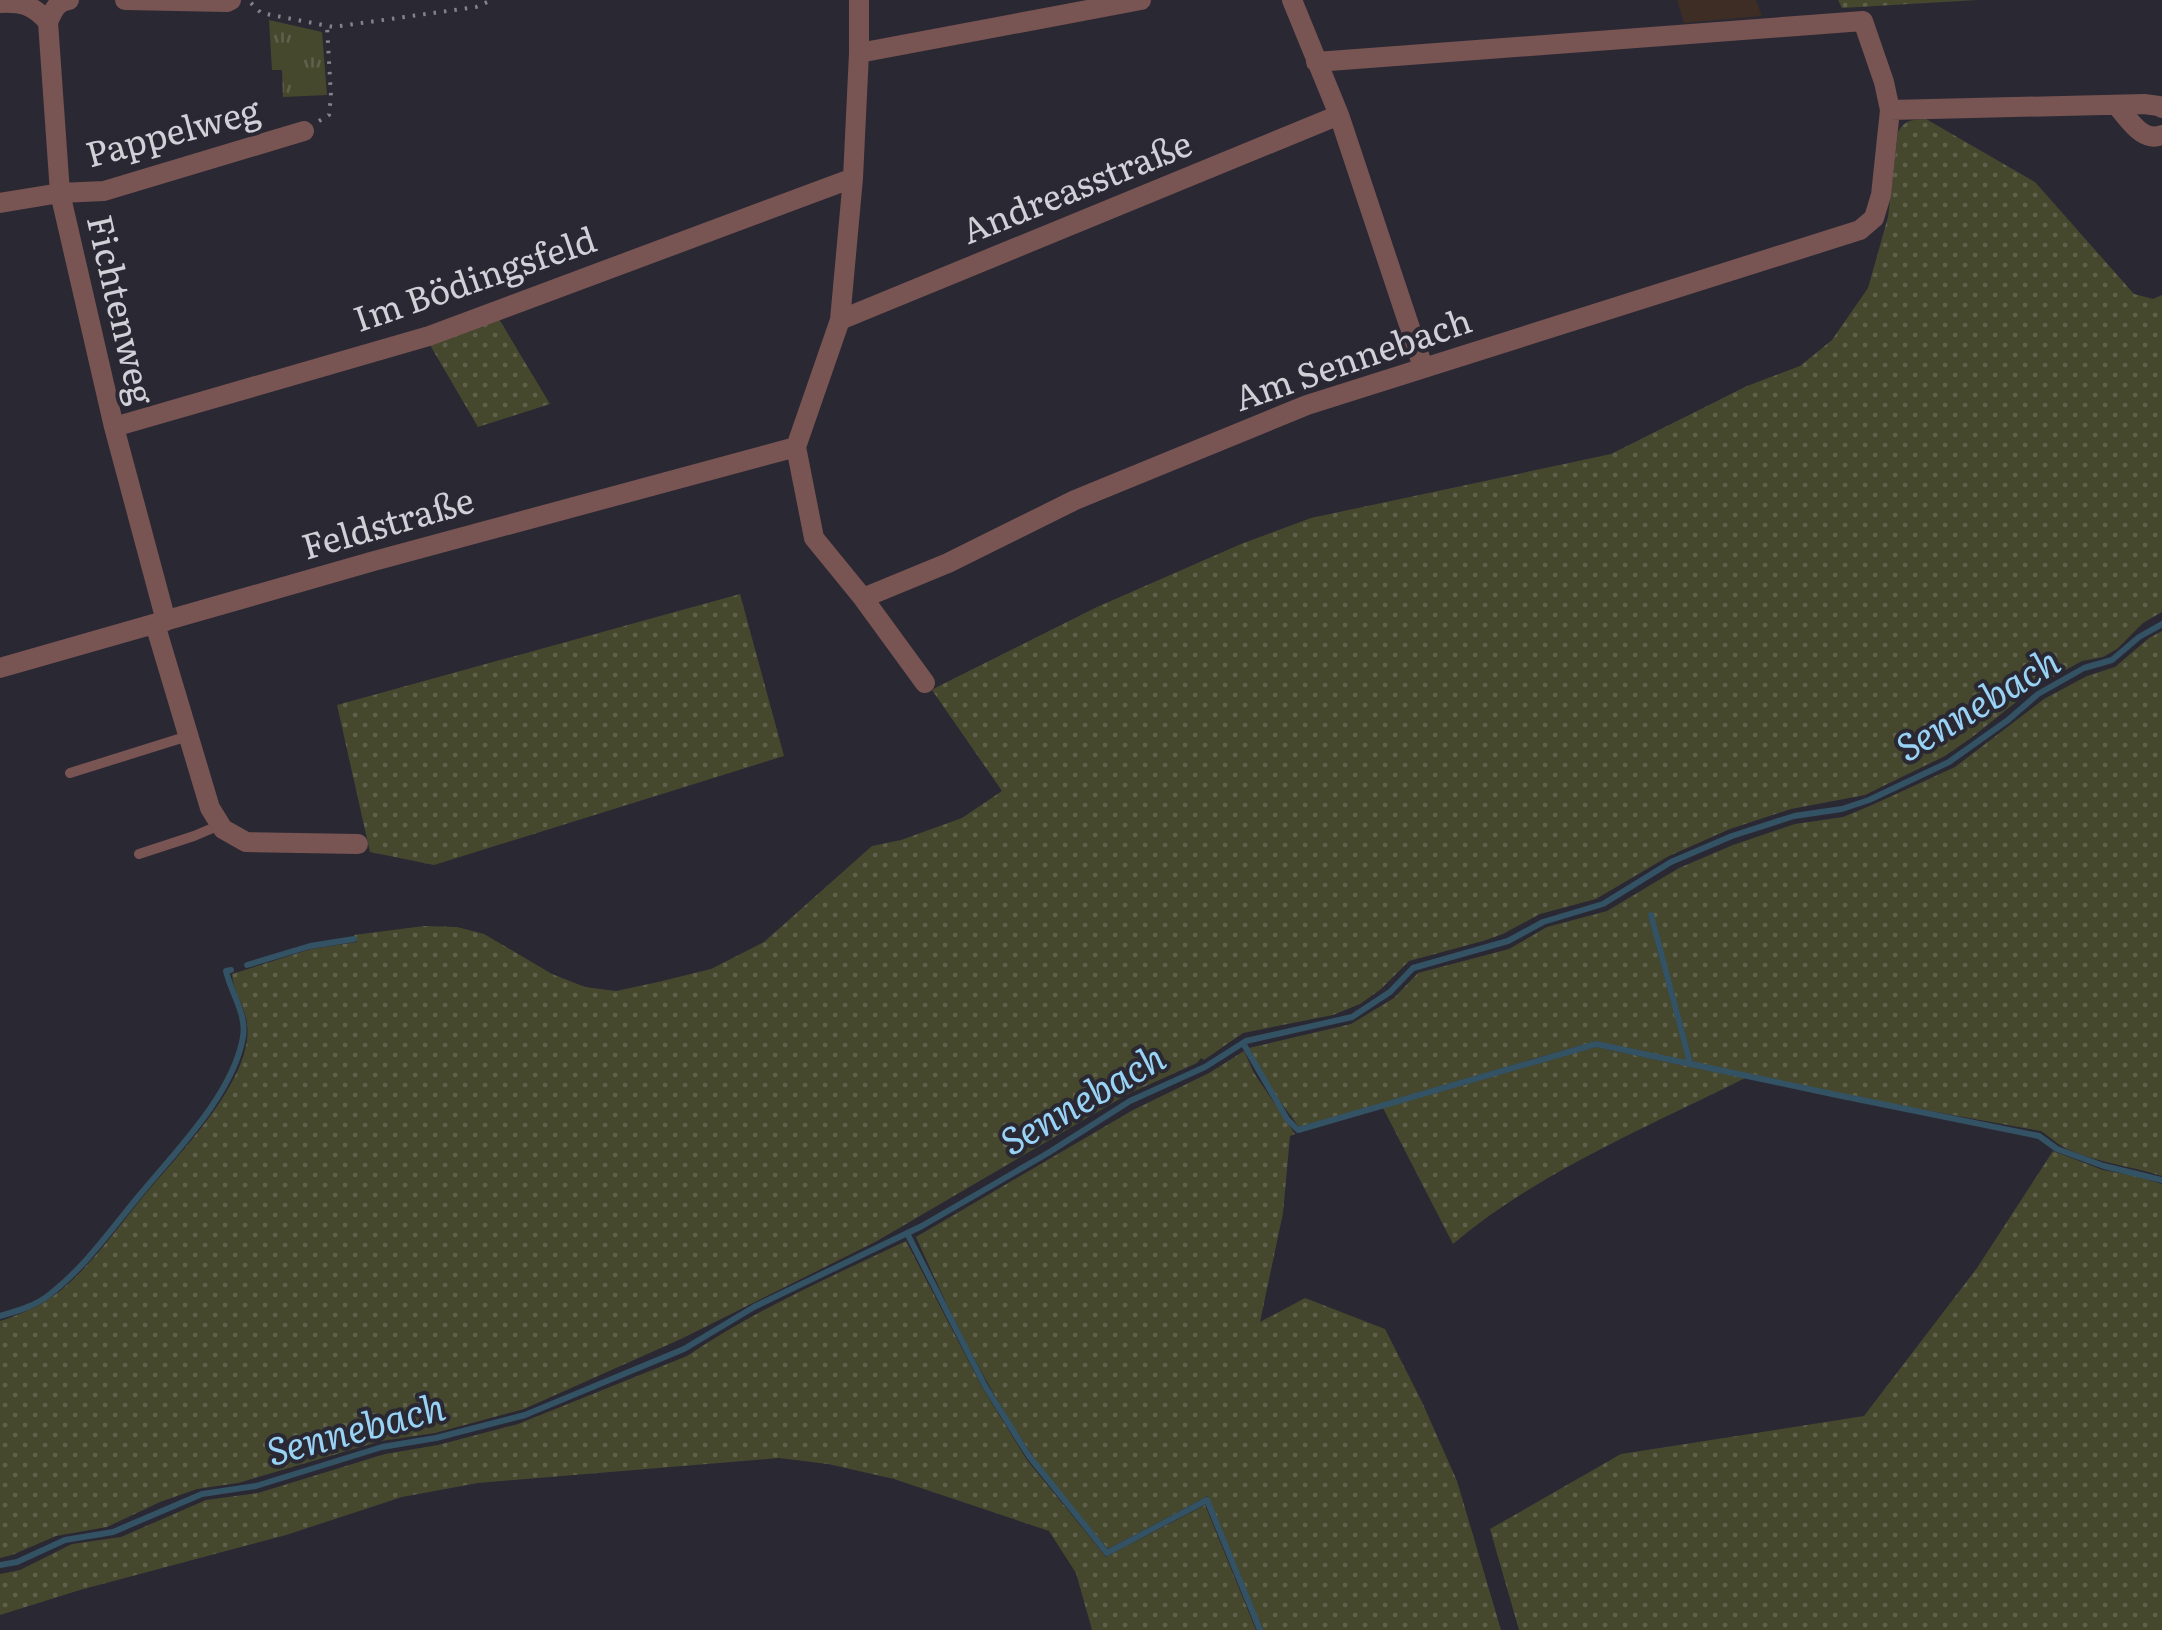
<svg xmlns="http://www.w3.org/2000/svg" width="2162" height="1630" viewBox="0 0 2162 1630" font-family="Literata,serif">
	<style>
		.industrial { fill: #3e2d25 }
		.grass { fill: url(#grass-dots) }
		.park { fill: url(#park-tufts) }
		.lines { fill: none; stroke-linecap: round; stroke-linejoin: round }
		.stream { stroke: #335264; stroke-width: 6 }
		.path { stroke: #84838b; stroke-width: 4; stroke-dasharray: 2.5 8; stroke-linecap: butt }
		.lane { stroke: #785453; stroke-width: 10 }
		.street { stroke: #785453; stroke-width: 20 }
		.labels { text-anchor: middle; stroke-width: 8; stroke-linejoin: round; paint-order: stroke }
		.street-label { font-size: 35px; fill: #d1d0d7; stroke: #2a2833 }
		.water-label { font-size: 38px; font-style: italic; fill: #98d2f5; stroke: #2a2833 }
	</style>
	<defs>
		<pattern id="grass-dots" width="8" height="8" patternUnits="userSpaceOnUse" patternTransform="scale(2.5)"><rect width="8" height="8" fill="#46482e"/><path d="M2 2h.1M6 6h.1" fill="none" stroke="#60614c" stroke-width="1.8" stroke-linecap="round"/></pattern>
		<pattern id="park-tufts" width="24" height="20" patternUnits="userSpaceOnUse" patternTransform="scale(2.5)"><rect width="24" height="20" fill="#46482e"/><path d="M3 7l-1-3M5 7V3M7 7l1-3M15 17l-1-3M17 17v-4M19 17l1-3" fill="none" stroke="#60614c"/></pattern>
	</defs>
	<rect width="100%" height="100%" fill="#2a2833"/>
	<path class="industrial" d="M1677 0H1756L1762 16 1684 23Z"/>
	<path class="grass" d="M1838 0H1977L1842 8Z
		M1926 119 2035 182 2134 294 2153 299 2162 295V612L2143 623 2117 649 2103 657 2082 661 2035 687 1971 738 1945 756 1865 795 1791 809 1730 829 1669 856 1596 899 1540 914 1503 934 1483 941 1409 961 1381 989 1360 1004 1333 1015 1243 1033 1204 1060 1201 1058 1197 1063 1128 1094 877 1241 681 1339 524 1409 435 1433 381 1441 238 1483 197 1489 160 1502 107 1527 56 1536 12 1555 0 1558V1321C25 1313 47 1303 67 1285 95 1260 118 1227 142 1198 176 1157 240 1093 247 1040 251 1011 234 998 232 974L311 949 357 942 354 935 424 926 457 927 484 934 552 974 585 987 616 991 658 982 711 969 764 942 872 846 901 840 962 818 1002 791 932 690 937 687 1097 607 1241 544 1311 518 1611 454 1747 386 1800 366 1832 340 1868 288 1888 217 1898 132C1905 119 1913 120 1926 119Z
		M499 319 550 404 478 427 430 345Z
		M740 594 784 756 434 865 370 852 337 705Z
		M2162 631V1176C2131 1166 2098 1163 2067 1149 2058 1145 2050 1137 2041 1131L1836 1094 1693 1063 1653 913 1648 915 1687 1062 1596 1041 1299 1127 1276 1096 1249 1048 1351 1024 1394 998 1418 973 1509 949 1547 927 1607 911 1679 868 1733 845 1795 824 1843 817 1872 805 1955 767 2044 699 2087 676 2115 667 2149 638Z
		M1596 1047 1745 1078C1646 1128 1538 1172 1453 1244L1383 1108Z
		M1244 1051 1254 1073 1295 1134 1290 1136 1283 1213 1260 1322 1305 1298 1385 1329 1422 1402 1457 1481 1501 1630H1263L1208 1496 1108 1549C1082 1518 1054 1487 1031 1453 985 1386 949 1311 916 1237L1133 1110 1209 1073Z
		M2053 1151 2103 1170 2136 1176 2162 1184V1630H1519L1490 1529 1621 1454 1864 1416 1977 1268Z
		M906 1241 982 1387 1027 1460 1106 1557 1205 1505 1256 1630H1092L1076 1573 1049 1531 894 1479 828 1464 779 1458 478 1483 402 1497 286 1535 80 1590 0 1615V1574L20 1570 72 1544 121 1537 206 1500 258 1493 385 1454 438 1445 518 1424 687 1356C755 1310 832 1276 906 1241Z"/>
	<path class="park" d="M269 20 322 32 327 95 283 97 282 70H272Z"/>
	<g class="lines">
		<path class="stream" d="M1651 915 1690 1063
			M247 965 310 946 354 939
			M1243 1043 1287 1119 1298 1130 1596 1044 1837 1095 2039 1136 2057 1149 2104 1166 2162 1180
			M907 1233 985 1386 1029 1456 1107 1553 1207 1500 1260 1630
			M0 1316C17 1311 35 1306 49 1295 84 1268 110 1231 138 1197 174 1153 233 1095 243 1037 247 1014 231 993 226 971L231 970
			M0 1565 17 1562 65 1540 113 1532 202 1494 256 1486 382 1447 436 1438 525 1415 684 1349 754 1307 922 1226 1048 1153 1130 1101 1205 1067 1246 1041 1352 1017 1390 992 1413 968 1508 941 1543 922 1603 904 1671 862 1732 836 1794 816 1842 809 1869 800 1949 762 2008 720 2038 694 2084 668 2112 660 2139 637 2162 624"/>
		<path class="path" d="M251 3 261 13 333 27 476 7 492 0
			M319 121 329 115 331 96 327 26"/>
		<path class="lane" d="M70 773 188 736
			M139 854 194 836 220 825"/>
		<path class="street" d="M69 0C57 1 53 11 48 22L60 193 114 427 166 621
			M125 0 227 2 231 0
			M1292 0 1339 115 1423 367
			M0 3C22 2 33 5 48 22
			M859 53 1141 0
			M2116 105C2129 119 2142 143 2162 135
			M1890 110 2144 104 2159 106 2162 108
			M0 203 60 193 104 191 304 131
			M840 320 1339 115
			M114 427 429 336 853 178
			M796 447 814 538 863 598 925 683
			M863 598 948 563 1075 500 1307 405 1860 230 1874 218 1881 195 1890 110 1884 82 1863 21 1316 62
			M155 624 210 808 223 829 246 842 358 844
			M0 668 374 561 796 447 840 320 853 178 859 53V0"/>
	</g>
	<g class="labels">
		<g class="street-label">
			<text transform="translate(173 133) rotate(-15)" y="12">Pappelweg</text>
			<text transform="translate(1077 188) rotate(-22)" y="12">Andreasstraße</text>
			<text transform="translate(475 280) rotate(-19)" y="12">Im Bödingsfeld</text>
			<text transform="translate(120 310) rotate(77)" y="12">Fichtenweg</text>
			<text transform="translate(1353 360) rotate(-19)" y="12">Am Sennebach</text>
			<text transform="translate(388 524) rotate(-16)" y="12">Feldstraße</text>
		</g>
		<g class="water-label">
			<text transform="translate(1978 705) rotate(-31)" y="13">Sennebach</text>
			<text transform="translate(1083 1100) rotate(-30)" y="13">Sennebach</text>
			<text transform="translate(356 1430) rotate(-15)" y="13">Sennebach</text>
		</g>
	</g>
</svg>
